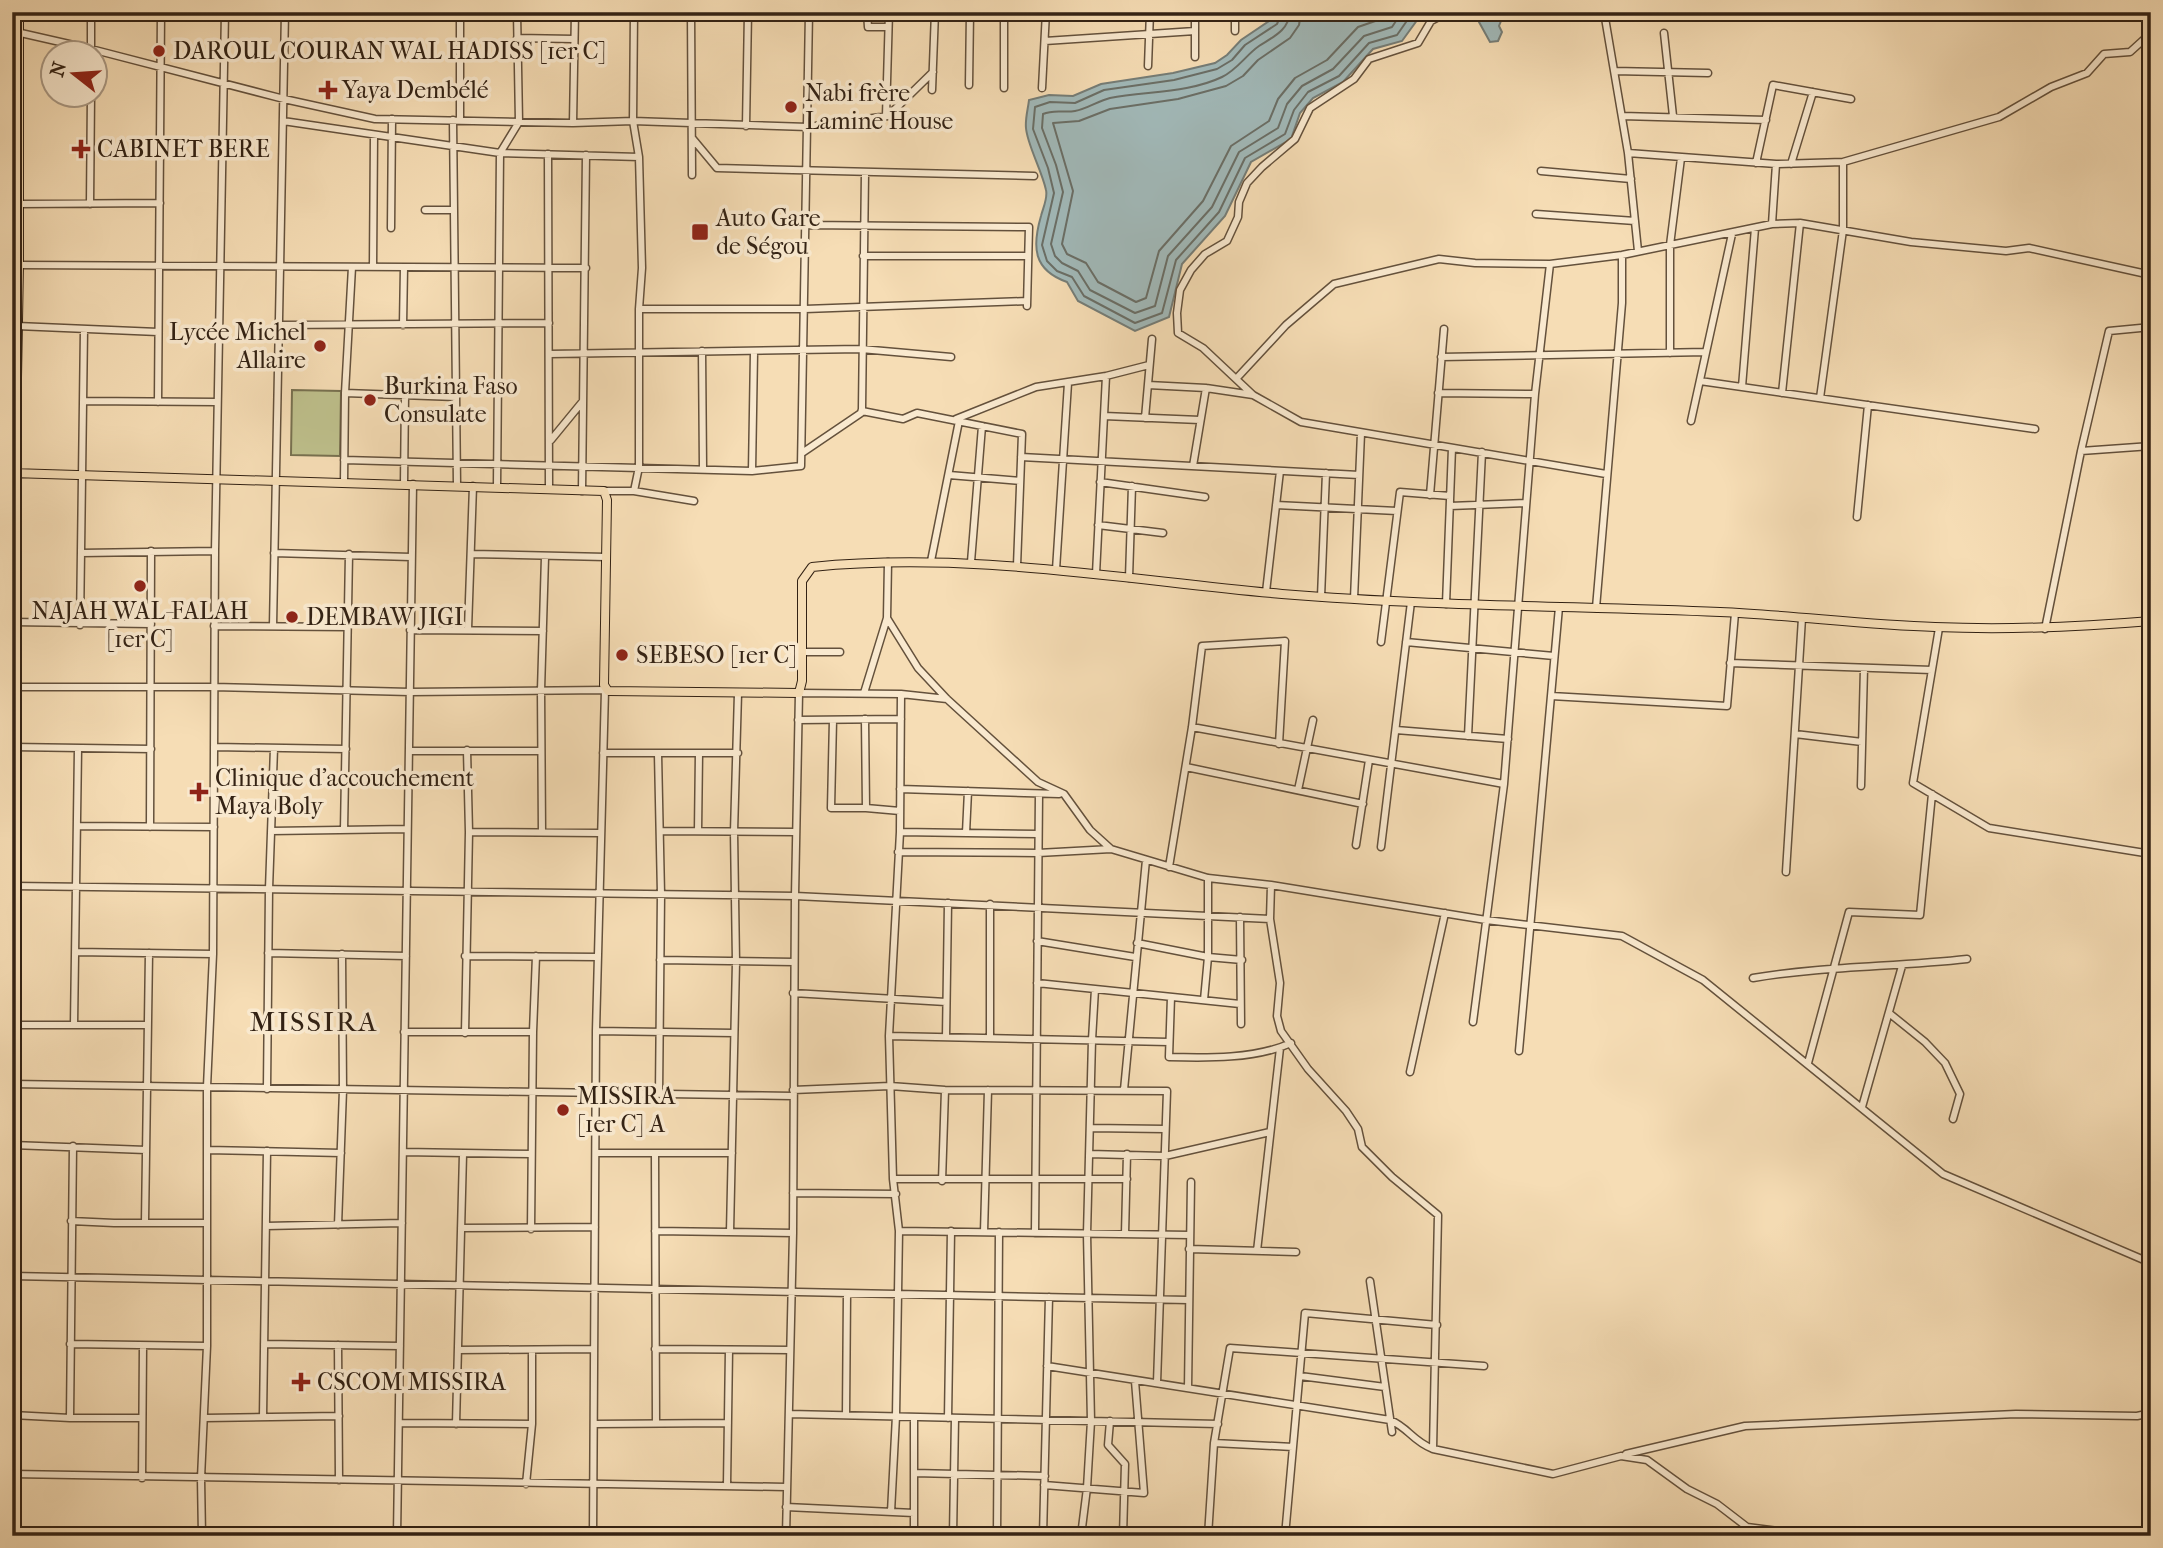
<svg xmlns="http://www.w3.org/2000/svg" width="2163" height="1548" viewBox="0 0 2163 1548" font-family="'IM FELL French Canon',serif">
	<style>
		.green { fill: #bec08c; stroke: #787150; stroke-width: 2 }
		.water { fill: #a1b9b9; stroke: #757d77; stroke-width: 2 }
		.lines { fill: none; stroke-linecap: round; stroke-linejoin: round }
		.shore { stroke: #6a6e66; stroke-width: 2 }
		.minor-casing { stroke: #64513c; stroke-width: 9 }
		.major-casing { stroke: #332214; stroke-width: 10 }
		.minor { stroke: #f9e9cf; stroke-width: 6 }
		.major { stroke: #f6ddb5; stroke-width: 8 }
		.poi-dot { fill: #8f2418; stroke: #f9e9cf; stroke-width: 2.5 }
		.labels { text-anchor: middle; stroke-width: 7; stroke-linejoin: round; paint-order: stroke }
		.poi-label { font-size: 24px; fill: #332214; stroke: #f9e9cf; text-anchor: start }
		.quarter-label { font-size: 28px; letter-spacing: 2px; fill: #332214; stroke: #f9e9cf }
	</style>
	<rect width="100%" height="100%" fill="#f6ddb5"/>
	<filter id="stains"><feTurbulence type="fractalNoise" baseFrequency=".00286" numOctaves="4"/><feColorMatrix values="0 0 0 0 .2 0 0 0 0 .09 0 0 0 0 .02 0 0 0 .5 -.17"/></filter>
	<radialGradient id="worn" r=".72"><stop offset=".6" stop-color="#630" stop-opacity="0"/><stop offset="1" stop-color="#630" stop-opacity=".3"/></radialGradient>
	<path class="green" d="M292 390 341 391 340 456 291 455Z"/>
	<path class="water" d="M1276 12H1423L1402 41 1373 49 1343 82 1313 98 1300 113 1291 139 1251 162 1225 216 1182 264 1169 317 1135 331 1078 301 1067 282C1033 270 1032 247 1041 216 1043 208 1048 198 1046 190 1042 171 1027 144 1026 128 1025 119 1028 109 1029 100L1049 95 1073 96 1101 84 1173 73 1215 63 1227 55 1241 40 1272 19Z
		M1481 12H1502L1503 16 1499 26 1502 32 1498 41 1490 42 1479 22Z"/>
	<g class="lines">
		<path class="shore" d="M1282 12 1277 24 1245 45 1232 60 1217 69 1174 80 1104 90 1075 103 1050 102 1035 107 1033 129 1048 168 1054 193 1042 245 1047 261 1057 271 1072 277 1084 296 1135 323 1162 313 1176 260 1219 212 1245 158 1285 134 1294 110 1308 92 1339 76 1369 43 1397 35 1413 12
			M1290 12C1289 30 1273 37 1259 46 1246 55 1237 70 1222 77 1189 93 1146 91 1110 98 1098 101 1087 109 1075 111 1064 113 1054 109 1043 114L1042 128 1056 165 1063 192 1051 244 1055 256 1062 263 1078 271 1090 290 1135 313 1155 306 1168 256 1212 207 1239 152 1278 128 1287 104 1302 86 1333 69 1364 36 1392 27 1402 12
			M1301 12 1299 25 1290 38 1258 60 1243 76 1226 86 1178 99 1110 109 1079 121 1053 123 1073 191 1062 244 1067 254 1086 263 1098 282 1136 302 1146 298 1159 251 1203 201 1231 146 1269 121 1278 99 1295 78 1327 60 1358 27 1384 18 1389 12"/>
		<defs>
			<path id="minor" d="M691 12 692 175
				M867 12 868 27H888
				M1195 12V57
				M1604 12 1628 153 1638 251
				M12 31 91 49 284 99 375 119 573 123 633 121 808 127 888 116 933 72
				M1235 31V12
				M1664 33 1673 116
				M517 38 574 39
				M1045 41 1195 31
				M91 51V12
				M1148 66 1150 12
				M1614 71 1708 73
				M969 85 970 12
				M1004 88V12
				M1042 88 1046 12
				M932 90 935 12
				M886 116 889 12
				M1622 116 1766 120
				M453 120 457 485
				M460 120V12
				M283 121 500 153 639 157
				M573 123 575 12
				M746 126 748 12
				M692 138 717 168 1034 176
				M1628 153 1776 164 1843 162 1999 117 2051 87 2087 73 2104 54 2130 52 2151 33
				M548 154 549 489
				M1756 163 1773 85 1851 99
				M1791 164 1813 92
				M1541 171 1631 179
				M19 204 160 203
				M90 204 91 94
				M425 210H454
				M1536 214 1635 221
				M1772 224 1776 164
				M806 225 1029 227 1027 306
				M391 228 392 119
				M863 256H1028
				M19 265 586 268
				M373 267 374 135
				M639 309H805L1027 301
				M279 325 549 323
				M403 325 404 267
				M17 326 158 332
				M702 351 703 468
				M1670 353V245L1681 158
				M550 354 861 349 951 357
				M1441 357 1706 352
				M1236 379 1286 325 1334 284 1439 259 1475 263 1550 264 1622 255 1772 224 1800 223 1911 242 2006 251 2029 248 2151 275
				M1700 381 2035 429
				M1148 385 1206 388 1253 395 1301 422 1606 474
				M1742 387 1755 228
				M345 393 456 397
				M1438 393 1535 394
				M1782 393 1800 223
				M1253 395 1203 348 1178 333 1177 313 1180 290 1191 270 1205 254 1227 241 1238 217 1239 202 1247 183 1262 167 1295 139 1310 108 1354 79 1369 59 1418 43 1431 21 1448 12
				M1820 398 1843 230V162
				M83 401 217 402
				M158 402 161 12
				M862 411 903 419 917 413 1022 434 1017 566
				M1104 416 1200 420
				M1145 418 1152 339
				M956 419 1036 387 1106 376 1149 365
				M1691 421 1732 234
				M551 440 583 401
				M2081 451 2151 446
				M802 453 861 413 862 409 865 173
				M1021 457 1359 475
				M344 460 752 471 801 466 809 12
				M1193 466 1206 388
				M752 471 754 352
				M949 475 1020 481
				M344 482 345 393 352 267
				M1100 482 1205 497
				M404 484 405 395
				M497 486 500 153 519 122 517 12
				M582 491 586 155
				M604 491H634L694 501
				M634 491 639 467V309L642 268 639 157 633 121 634 12
				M1430 495 1444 329
				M1276 505 1397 511
				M1450 506 1526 503
				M1857 517 1868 405
				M1098 525 1163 533
				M81 553 215 551
				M274 553 411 557
				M471 554 606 557
				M931 561 959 421
				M971 562 982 426
				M1056 570 1068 383
				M1096 574 1106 376
				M1129 578 1132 486
				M1266 592 1280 471
				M1321 597 1326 473
				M1354 599 1361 433
				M1446 604 1452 448
				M1596 608 1622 303V255
				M887 618 918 668 947 699 1038 782 1064 794 1090 830 1111 849
				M12 622 151 624
				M80 625 84 329
				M214 626 348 627
				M273 626 285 12
				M1939 628 1913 783 1989 828 2151 854
				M468 629 473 486
				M2045 629 2081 451 2109 331 2151 327
				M410 630 543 631
				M1381 642 1400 492 1450 496
				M1406 642 1554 656
				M802 652H840
				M1730 663 1932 670
				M12 687H213L410 692 605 690 596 1031 593 1536
				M864 693 887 618 888 562
				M1551 696 1727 706 1735 613
				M865 719 866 808
				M798 720 901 719
				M833 720 831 808H866L900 811
				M1192 727 1504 784
				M1396 730 1508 739
				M1795 734 1862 742
				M1468 736 1482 452
				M12 747 151 749
				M214 747 346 749
				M409 751H541
				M603 753H738
				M658 754 661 894 659 1094
				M1186 767 1363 804
				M1861 786 1864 668
				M900 789 1059 794
				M1298 790 1313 720
				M77 826 214 827
				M150 827 151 551
				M344 830 349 554
				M271 831 407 829
				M660 831 796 832
				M698 831 699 753
				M469 832 600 833
				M542 832 541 690 545 557
				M900 832 1038 834
				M966 833 968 791
				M1356 845 1369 760
				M1381 847 1411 602
				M898 852 1038 853 1111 849 1208 878 1271 885 1486 920 1622 936 1703 980 1943 1174 2151 1263
				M1169 867 1192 727 1202 646 1285 641 1279 744
				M1786 872 1802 618
				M1271 885 1270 919 1280 983 1277 1016 1281 1031 1308 1069 1346 1111 1358 1129 1362 1147 1392 1177 1438 1215 1433 1449
				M12 886 795 896 1270 919
				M1240 917 1241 1024
				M1037 941 1135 957
				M1137 943 1208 957 1242 960
				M75 952 213 954
				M268 953 406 956
				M465 956 598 957
				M660 960 794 962
				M1753 978C1823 966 1895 967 1967 959
				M1037 983 1240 1004
				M793 993 946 1002
				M1171 997 1169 1057C1207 1058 1256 1059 1291 1043
				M1204 1000 1208 957V878
				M1889 1013 1925 1042 1945 1063 1960 1094 1953 1119
				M1473 1022 1504 784 1535 394 1550 264
				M12 1025H148
				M74 1025 78 749
				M596 1031 734 1033
				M404 1032H533
				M465 1033 469 832 467 750
				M889 1036 1169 1042
				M946 1037 948 903
				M990 1037V904
				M1519 1051 1559 607
				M1808 1063 1849 912 1920 915 1932 794
				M1410 1072 1445 913
				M12 1084 793 1096
				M267 1089 269 889 274 748
				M793 1090 890 1086 945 1090 1167 1091 1157 1383
				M1124 1090 1146 860
				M1862 1107 1902 966
				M1090 1128 1165 1129
				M12 1145 146 1150
				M207 1150 341 1153
				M403 1152 531 1154
				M596 1153H732
				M655 1153 656 1423
				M1089 1154 1165 1156 1270 1132
				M893 1179H1127
				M942 1181 945 1090
				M793 1193 896 1194
				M71 1221 114 1223H206
				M145 1222 149 953
				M338 1225 343 1090 342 954
				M266 1226 402 1223
				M461 1228 595 1227
				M531 1229 533 1032 536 956
				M655 1231 793 1233
				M899 1231 1190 1235
				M730 1232 736 962 734 832 738 693
				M984 1232 988 1090
				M1035 1233 1039 794
				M1125 1234 1127 1154
				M1189 1249 1296 1252
				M1257 1251 1280 1048
				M12 1276 1188 1300
				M1370 1281 1392 1432
				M70 1344 207 1346
				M264 1344 400 1346
				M338 1345 339 1480
				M655 1349 790 1350
				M458 1350 594 1349
				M1047 1366 1390 1420C1409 1428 1412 1441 1433 1449L1553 1474 1621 1456 1647 1460 1687 1489 1717 1504 1747 1527 1778 1531 1798 1536
				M1300 1376 1385 1387
				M1188 1388 1191 1182
				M789 1414 1218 1424
				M12 1415 70 1418H142
				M846 1415 847 1293
				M263 1417 267 1151
				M70 1418 73 1146
				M205 1418 339 1416
				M948 1418 951 1231
				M1110 1421 1108 1445 1125 1464 1123 1536
				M399 1423 532 1424
				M456 1424 463 1154
				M595 1424 728 1423
				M1214 1443 1293 1447
				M1626 1454 1745 1426 2016 1414 2137 1416 2151 1413
				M914 1473 1045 1476
				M12 1474 786 1487
				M142 1478 143 1346
				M526 1484 532 1424V1351
				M727 1485 729 1350
				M1044 1485 1144 1493 1135 1381
				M786 1507 914 1513
				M891 1512 896 1416 899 1231 893 1179 889 1036 900 832 901 694
				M202 1536 201 1478 207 1346V1087L213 954 215 551 225 12
				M397 1536 413 484
				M786 1536 793 1233 795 896 799 693 901 694 947 699
				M914 1536V1417
				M953 1536 955 1418
				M997 1536 999 1232
				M1043 1536 1049 1297
				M1081 1536 1087 1488 1091 1421 1087 1234 1092 1040 1095 989
				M1208 1536 1214 1443 1230 1348 1484 1366
				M1285 1536 1305 1313 1437 1325"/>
			<path id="major" d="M12 473 604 491 607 500 604 685 608 691 799 693 802 681V581L812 567C970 551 1126 580 1282 594 1428 606 1574 606 1720 612 1792 615 1864 625 1935 627 2007 630 2079 627 2151 621
				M12 658 19 265V12"/>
		</defs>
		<use href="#minor" class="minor-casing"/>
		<use href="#major" class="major-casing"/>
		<use href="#minor" class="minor"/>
		<use href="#major" class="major"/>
	</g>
	<g class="poi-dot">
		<circle cx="159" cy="51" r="7"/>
		<path d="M324.5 79.5h7v7h7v7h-7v7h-7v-7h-7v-7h7z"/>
		<circle cx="791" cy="107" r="7"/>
		<path d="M77.5 138.5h7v7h7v7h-7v7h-7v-7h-7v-7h7z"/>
		<rect x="691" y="223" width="18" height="18" rx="3.5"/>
		<circle cx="320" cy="346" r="7"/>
		<circle cx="370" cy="400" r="7"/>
		<circle cx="140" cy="586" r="7"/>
		<circle cx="292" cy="617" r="7"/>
		<circle cx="622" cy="655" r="7"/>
		<path d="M195.5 781.5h7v7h7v7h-7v7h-7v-7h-7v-7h7z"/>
		<circle cx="563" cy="1110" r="7"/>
		<path d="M297.5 1371.5h7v7h7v7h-7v7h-7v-7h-7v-7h7z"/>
	</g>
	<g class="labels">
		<g class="poi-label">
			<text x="173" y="59">DAROUL COURAN WAL HADISS [1er C]</text>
			<text x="342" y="98">Yaya Dembélé</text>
			<text x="805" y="101">Nabi frère<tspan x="805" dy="28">Lamine House</tspan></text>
			<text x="97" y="157">CABINET BERE</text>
			<text x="716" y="226">Auto Gare<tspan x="716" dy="28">de Ségou</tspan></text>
			<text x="306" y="340" text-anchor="end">Lycée Michel<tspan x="306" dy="28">Allaire</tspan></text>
			<text x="384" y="394">Burkina Faso<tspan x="384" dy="28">Consulate</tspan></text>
			<text x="140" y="619" text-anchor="middle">NAJAH WAL-FALAH<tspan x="140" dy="28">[1er C]</tspan></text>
			<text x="306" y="625">DEMBAW JIGI</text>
			<text x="636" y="663">SEBESO [1er C]</text>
			<text x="215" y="786">Clinique d'accouchement<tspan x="215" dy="28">Maya Boly</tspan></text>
			<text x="577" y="1104">MISSIRA<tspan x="577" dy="28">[1er C] A</tspan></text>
			<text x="317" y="1390">CSCOM MISSIRA</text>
		</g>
		<g class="quarter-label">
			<text x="314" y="1031">MISSIRA</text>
		</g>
	</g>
	<rect width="2163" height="1548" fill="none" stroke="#f6ddb5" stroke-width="42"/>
	<rect x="14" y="14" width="2135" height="1520" fill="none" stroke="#332214" stroke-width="3.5"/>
	<rect x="21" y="21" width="2121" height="1506" fill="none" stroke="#332214" stroke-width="2"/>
	<g transform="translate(74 74) rotate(287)"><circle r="33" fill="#f9e9cf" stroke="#aa9984" stroke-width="2"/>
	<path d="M0-5L12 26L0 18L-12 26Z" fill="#8f2418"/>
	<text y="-10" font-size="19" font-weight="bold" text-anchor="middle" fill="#332214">N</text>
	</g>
	<rect width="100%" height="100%" filter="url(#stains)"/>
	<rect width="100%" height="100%" fill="url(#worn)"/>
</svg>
